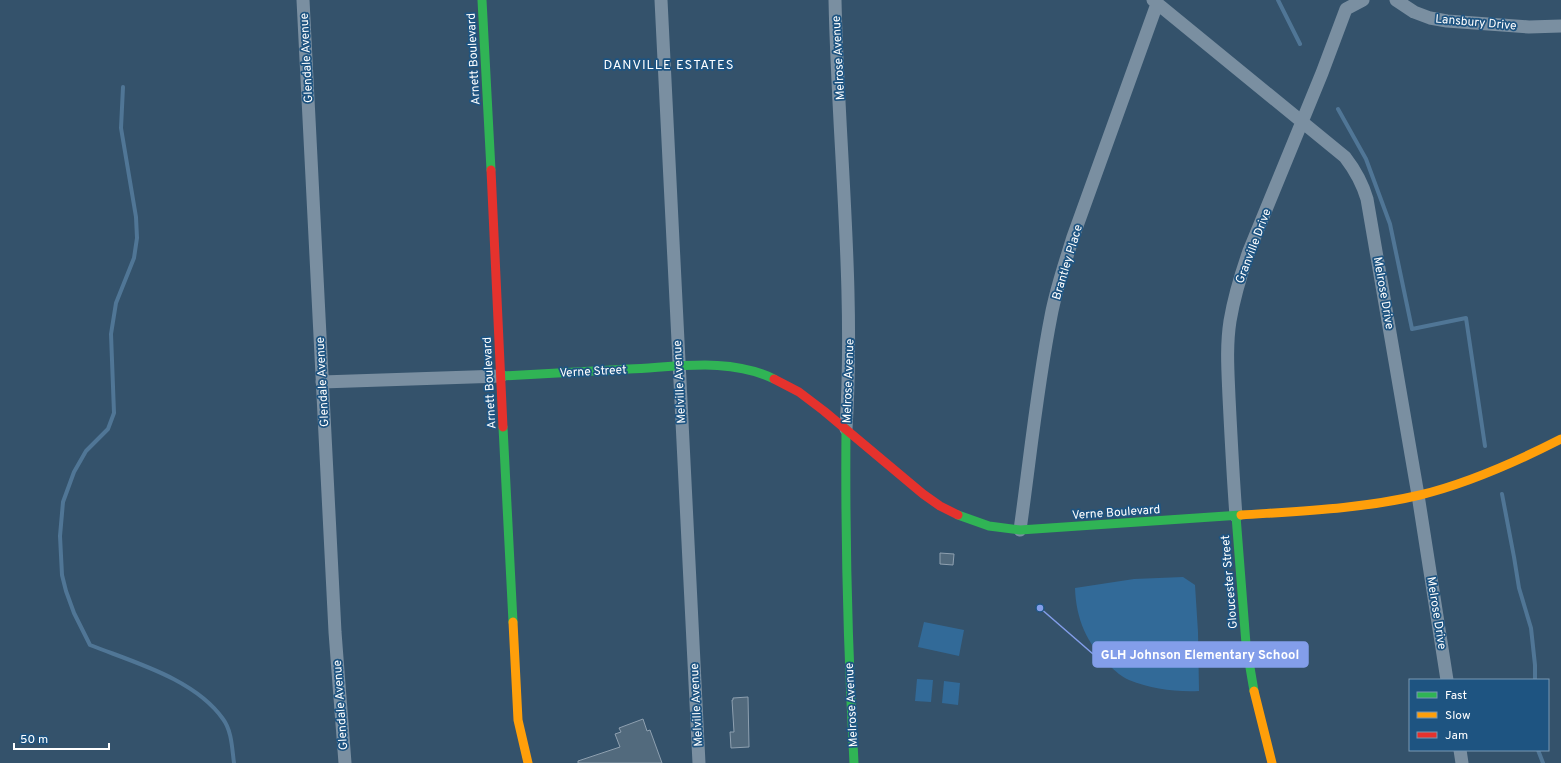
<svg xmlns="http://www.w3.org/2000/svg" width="1561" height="763" viewBox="0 0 1561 763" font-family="Overpass,sans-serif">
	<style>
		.green { fill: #326a98 }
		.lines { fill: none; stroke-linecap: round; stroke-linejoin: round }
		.stream { stroke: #507696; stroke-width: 4 }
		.building { fill: #526a7d; stroke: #8ea0b0 }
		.street { stroke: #7a8fa1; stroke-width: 13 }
		.fast { stroke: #30b455; stroke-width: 9 }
		.slow { stroke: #ff9f0a; stroke-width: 9 }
		.jam { stroke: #e5322d; stroke-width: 9 }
		.labels { text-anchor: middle; stroke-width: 3.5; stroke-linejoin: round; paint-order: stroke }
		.street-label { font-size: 12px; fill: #fff; stroke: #1e5481 }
		.neighbourhood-label { font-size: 13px; letter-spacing: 1px; fill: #fff; stroke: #1e5481 }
		.leader { fill: none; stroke: #839eea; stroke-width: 1.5 }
		.callout-dot { fill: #839eea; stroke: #1e5481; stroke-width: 1.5 }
		.callout { fill: #839eea; stroke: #839eea; stroke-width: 1.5 }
		.callout-label { font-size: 13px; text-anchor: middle; font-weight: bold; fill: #fff }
	</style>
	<rect width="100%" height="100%" fill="#34526b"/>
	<path class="green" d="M1183 577 1195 585 1198 632 1199 691C1175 692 1151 689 1129 680 1122 677 1115 671 1109 665 1087 644 1076 619 1075 588L1134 579Z
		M924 622 964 630 959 656 918 647Z
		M917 679 933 680 931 702 915 701Z
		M944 681 960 683 958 705 942 703Z"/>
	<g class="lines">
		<path class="stream" d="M1278 0 1300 44
			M123 87 121 128 136 217 137 238 134 258 116 303 111 334 114 413 108 429 86 451 74 472 63 502 60 536 62 575 66 591 74 613 90 645C133 662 195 679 223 719 232 731 232 749 234 763
			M1338 109 1366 159 1390 224 1412 329 1466 318 1485 446
			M1502 494 1514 557 1519 588 1531 628 1535 665V680
			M1538 750 1543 763"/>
	</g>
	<path class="building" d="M940 553 954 554 953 565 940 564Z
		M748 697 749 747 731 748 730 732H734L732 700H733V698Z
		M643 719 647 731 650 730 662 763H578V761L620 747 615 734 621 732 619 728Z"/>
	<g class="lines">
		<path class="street" d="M303 0 335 632 345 763
			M661 0 699 763
			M835 0C838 143 855 286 846 429
			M1153 0 1345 157C1355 170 1362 182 1367 199L1418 495 1447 680
			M1396 0 1414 12 1430 18 1447 21 1529 27 1561 26
			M322 382 501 376
			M1236 516C1233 477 1231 437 1229 397 1228 372 1226 347 1230 321 1234 297 1241 274 1249 251L1322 73 1346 9 1363 0
			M1020 530C1030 459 1037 387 1051 316 1056 289 1065 263 1073 237L1157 4
			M1460 750 1462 763"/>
		<path class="fast" d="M482 0 491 170
			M501 376C544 374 587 371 629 369 677 367 730 357 774 379
			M503 427 513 622
			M846 429C845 541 848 652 854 763
			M958 515 989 526 1020 530 1241 515
			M1236 516 1246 644 1254 691"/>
		<path class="slow" d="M1241 515C1301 511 1361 509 1420 495 1469 483 1516 462 1561 439
			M513 622 518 720 528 763
			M1254 691 1272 763"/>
		<path class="jam" d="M491 170 503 427
			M774 379 799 392 824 411 923 494 940 506 958 515"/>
	</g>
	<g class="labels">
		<g class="street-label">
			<text transform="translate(1476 22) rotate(5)" y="4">Lansbury Drive</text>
			<text transform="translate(306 58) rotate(-93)" y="4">Glendale Avenue</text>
			<text transform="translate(838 58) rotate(-93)" y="4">Melrose Avenue</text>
			<text transform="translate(473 59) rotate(-93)" y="4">Arnett Boulevard</text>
			<text transform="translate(1253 246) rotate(-69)" y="4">Granville Drive</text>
			<text transform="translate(1067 262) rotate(-73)" y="4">Brantley Place</text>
			<text transform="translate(1384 293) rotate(80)" y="4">Melrose Drive</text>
			<text transform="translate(593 371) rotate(-3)" y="4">Verne Street</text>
			<text transform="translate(848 381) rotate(-88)" y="4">Melrose Avenue</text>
			<text transform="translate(322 382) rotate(-93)" y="4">Glendale Avenue</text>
			<text transform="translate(679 382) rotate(-93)" y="4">Melville Avenue</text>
			<text transform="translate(489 383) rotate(-93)" y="4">Arnett Boulevard</text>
			<text transform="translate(1116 512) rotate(-4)" y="4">Verne Boulevard</text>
			<text transform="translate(1229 582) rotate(-95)" y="4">Gloucester Street</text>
			<text transform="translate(1437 613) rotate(81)" y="4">Melrose Drive</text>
			<text transform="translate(340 705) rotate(-94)" y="4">Glendale Avenue</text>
			<text transform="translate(696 705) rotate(-93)" y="4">Melville Avenue</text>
			<text transform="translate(851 705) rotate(-93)" y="4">Melrose Avenue</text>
		</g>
		<g class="neighbourhood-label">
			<text x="669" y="69">DANVILLE ESTATES</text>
		</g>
	</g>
	<path class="leader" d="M1040 608L1093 654"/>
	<circle class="callout-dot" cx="1040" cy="608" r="4"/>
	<rect class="callout" x="1093" y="642" width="215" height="25" rx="4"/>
	<g class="callout-label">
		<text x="1200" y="659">GLH Johnson Elementary School</text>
	</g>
	<rect x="1409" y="679" width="140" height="72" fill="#1e5481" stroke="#7898b3"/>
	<rect x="1417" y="692" width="20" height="6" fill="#30b455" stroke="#7898b3"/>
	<text x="1445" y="699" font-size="12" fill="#ffffff">Fast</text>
	<rect x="1417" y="712" width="20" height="6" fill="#ff9f0a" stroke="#7898b3"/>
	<text x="1445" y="719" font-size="12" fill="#ffffff">Slow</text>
	<rect x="1417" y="732" width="20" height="6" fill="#e5322d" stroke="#7898b3"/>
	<text x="1445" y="739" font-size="12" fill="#ffffff">Jam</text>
	<path d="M14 743v6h95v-6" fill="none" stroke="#ffffff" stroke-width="2"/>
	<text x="20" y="743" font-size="12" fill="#ffffff" stroke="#1e5481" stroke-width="3" paint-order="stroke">50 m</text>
</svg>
